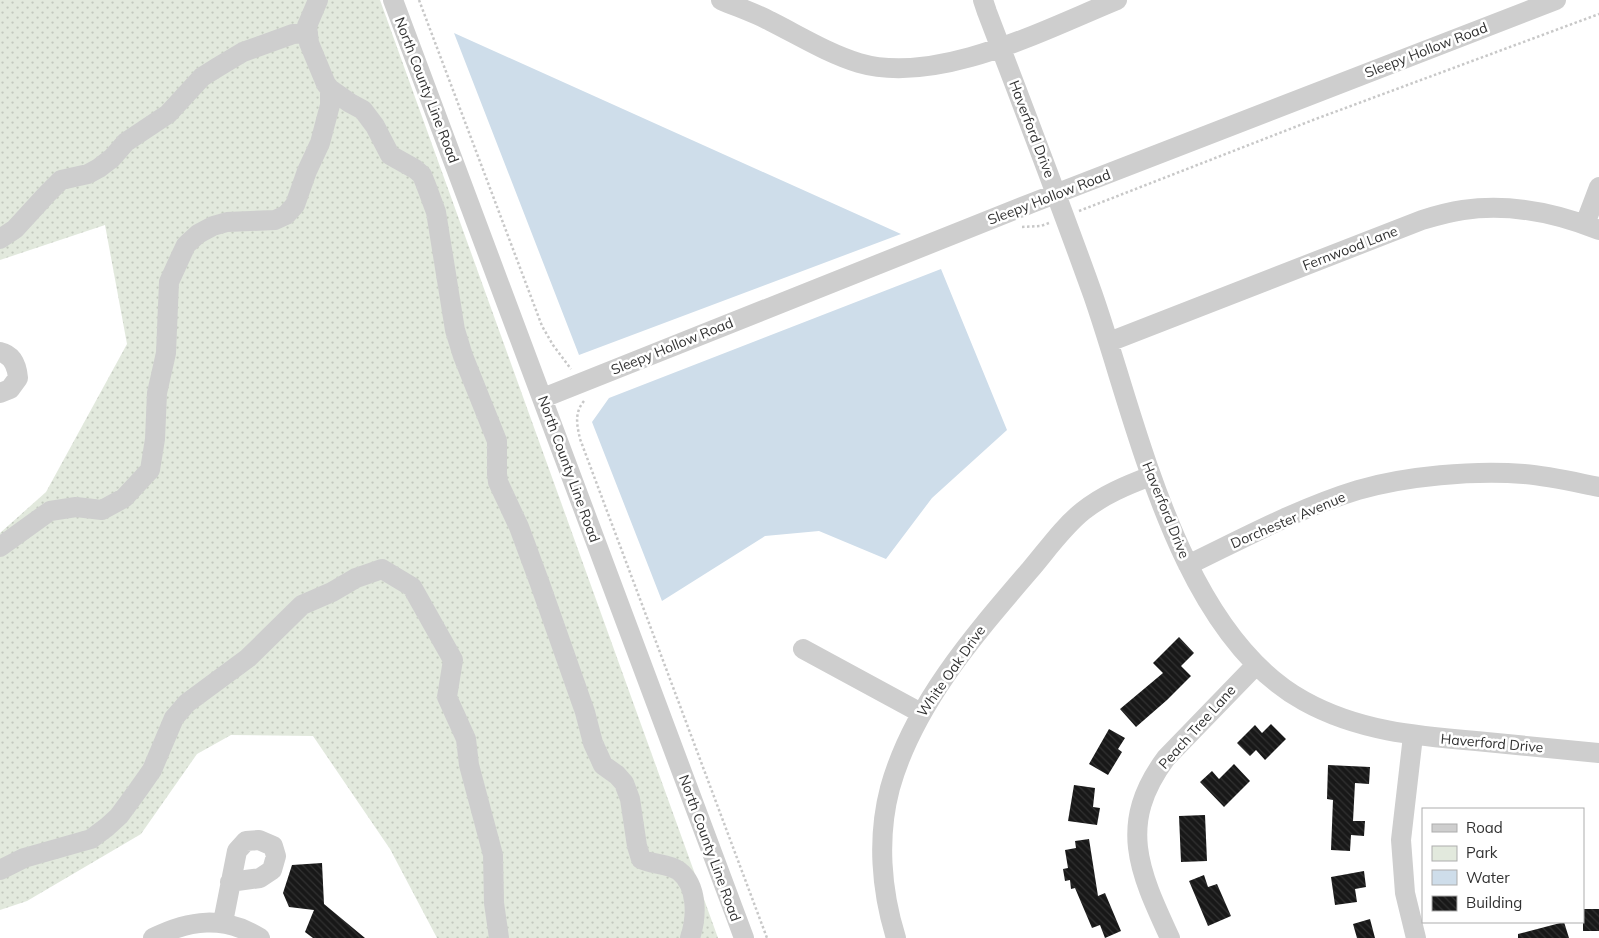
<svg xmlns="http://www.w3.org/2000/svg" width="1599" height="938" viewBox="0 0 1599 938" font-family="Mulish,sans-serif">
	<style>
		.green { fill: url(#green-dots) }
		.water { fill: #ceddea }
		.building { fill: url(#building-back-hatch) }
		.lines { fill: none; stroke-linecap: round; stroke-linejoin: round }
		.path { stroke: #c8c8c8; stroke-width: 2.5; stroke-dasharray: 2.5 2.5; stroke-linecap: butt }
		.minor { stroke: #cecece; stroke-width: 20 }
		.labels { text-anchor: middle; stroke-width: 5; stroke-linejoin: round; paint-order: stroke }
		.street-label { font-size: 14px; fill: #313131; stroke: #fff }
	</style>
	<defs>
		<pattern id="green-dots" width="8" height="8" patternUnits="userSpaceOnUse" patternTransform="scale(1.25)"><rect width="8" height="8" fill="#e2e9dd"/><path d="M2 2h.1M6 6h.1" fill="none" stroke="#c2c8be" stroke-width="1.8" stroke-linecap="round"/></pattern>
		<pattern id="building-back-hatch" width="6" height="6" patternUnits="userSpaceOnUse" patternTransform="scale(1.25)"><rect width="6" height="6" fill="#181818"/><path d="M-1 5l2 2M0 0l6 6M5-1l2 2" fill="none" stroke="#313131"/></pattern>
	</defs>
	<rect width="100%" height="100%" fill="#fff"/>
	<path class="green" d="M0 0H380L718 938H437L390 849 313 736 231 735 197 754 141 834 27 901 0 910V533L46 492 127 344 105 225 0 260Z"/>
	<path class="water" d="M454 33 901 234 579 355Z
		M941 269 1007 430 932 498 886 559 819 531 765 536 662 601 592 422 609 398Z"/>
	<path class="building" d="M1179 637 1194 653 1181 666 1191 676 1167 700 1136 727 1120 709 1163 673 1153 663Z
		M1271 724 1286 739 1265 760 1256 750 1250 756 1237 743 1255 725 1262 733Z
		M1109 729 1125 738 1118 749 1122 752 1108 775 1089 764Z
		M1234 764 1250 781 1224 807 1200 782 1212 771 1219 779Z
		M1328 765 1370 767 1369 784 1355 783 1353 821H1365L1364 836 1351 835 1350 851 1331 850 1333 800 1327 799Z
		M1074 785 1095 788 1093 807 1100 808 1097 825 1068 821Z
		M1205 815 1207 861 1181 862 1179 816Z
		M1089 839 1098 896 1105 893 1121 931 1105 938 1100 925 1092 928 1075 888 1071 889 1070 880 1065 881 1063 869 1068 868 1065 850 1076 848 1075 841Z
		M322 863 324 904 365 938H313L305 932 314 910 289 907 283 893 292 865Z
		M1364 871 1366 887 1355 889 1357 902 1335 905 1331 877Z
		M1204 875 1208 887 1217 884 1231 916 1208 926 1189 881Z
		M1583 909H1599V931H1583Z
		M1370 919 1375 938H1357L1353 924Z
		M1564 922 1569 938H1518V934Z"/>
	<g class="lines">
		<path class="path" d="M419 0 542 326 553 345 571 369
			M1079 211 1313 120 1599 14
			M1022 227 1041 226 1049 223
			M584 401C574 413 577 425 580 439L767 938"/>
		<path class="minor" d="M318 0 307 26 309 43 326 84 330 89 350 103 363 110 375 126 390 155 415 169 422 175 426 185 436 212 455 330 463 356 497 441V474L498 482 519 527 540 584 585 712 593 743 603 765 617 775 624 783 630 799 637 846 641 859C653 865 668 863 679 871 698 886 697 917 690 938
			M393 0 744 938
			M721 0C737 7 755 13 770 21 800 36 827 53 859 63 937 86 1046 29 1117 0
			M983 0 987 12C1023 106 1059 200 1093 295 1137 421 1178 632 1304 701 1358 731 1416 736 1476 741 1517 745 1558 749 1599 753
			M1585 224 1599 187
			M0 239 15 229 47 194 61 180 88 174 99 168 112 158 126 142 168 114 202 77 218 67 243 52 293 34 308 33
			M1109 342 1422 220C1435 216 1449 212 1463 210 1509 203 1556 213 1599 230
			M0 352C13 355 17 366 18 378L10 389 0 393
			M543 398 1032 203 1556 0
			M0 547 50 511 76 507 102 510 124 498 150 470 155 439 157 393 166 353 169 282 179 260 186 245 198 234 213 226 227 222 275 220 286 215 295 205 307 171 320 143 330 105V89
			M1188 565C1244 538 1299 508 1358 490 1406 476 1474 470 1524 474 1549 476 1574 482 1599 487
			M803 649 921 713
			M1413 736 1401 840 1405 893 1416 938
			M0 870 24 858 91 839 107 827 119 816 138 790 152 770 174 718 187 703 248 658 302 605 332 592 356 578 382 569 412 587 453 660 447 697 466 739 469 765 493 855 494 903 499 938
			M223 922 237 851 246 841 259 840 273 846 276 856 272 870 260 878 230 882
			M153 938C189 920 224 915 260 938
			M896 938C881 890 877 837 890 788 913 705 975 634 1030 570 1047 550 1063 527 1083 511 1103 495 1127 485 1151 476
			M1170 938C1139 871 1117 824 1166 758L1256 665"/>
	</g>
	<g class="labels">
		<g class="street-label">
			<text transform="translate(1426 50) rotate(-21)" y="5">Sleepy Hollow Road</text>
			<text transform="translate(427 90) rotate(69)" y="5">North County Line Road</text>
			<text transform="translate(1032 129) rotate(69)" y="5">Haverford Drive</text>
			<text transform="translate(1049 197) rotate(-21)" y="5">Sleepy Hollow Road</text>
			<text transform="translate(1350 248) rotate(-21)" y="5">Fernwood Lane</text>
			<text transform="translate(672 346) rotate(-22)" y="5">Sleepy Hollow Road</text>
			<text transform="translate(569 469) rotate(70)" y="5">North County Line Road</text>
			<text transform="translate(1166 510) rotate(68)" y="5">Haverford Drive</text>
			<text transform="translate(1288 520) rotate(-23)" y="5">Dorchester Avenue</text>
			<text transform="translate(951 671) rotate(-55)" y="5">White Oak Drive</text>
			<text transform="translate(1197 727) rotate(-48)" y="5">Peach Tree Lane</text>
			<text transform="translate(1492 743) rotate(5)" y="5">Haverford Drive</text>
			<text transform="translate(710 848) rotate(70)" y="5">North County Line Road</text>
		</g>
	</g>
	<rect x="1422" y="808" width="162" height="115" fill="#ffffff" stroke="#adadad"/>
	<rect x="1432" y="824" width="25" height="8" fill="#cecece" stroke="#adadad"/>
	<text x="1466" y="833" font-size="15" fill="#313131">Road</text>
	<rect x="1432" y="846" width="25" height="15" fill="#e2e9dd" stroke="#adadad"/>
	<text x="1466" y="858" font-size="15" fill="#313131">Park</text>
	<rect x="1432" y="870" width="25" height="15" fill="#ceddea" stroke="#adadad"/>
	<text x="1466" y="883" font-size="15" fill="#313131">Water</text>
	<rect x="1432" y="896" width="25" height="15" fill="url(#building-back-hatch)" stroke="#adadad"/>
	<text x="1466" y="908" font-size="15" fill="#313131">Building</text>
</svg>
